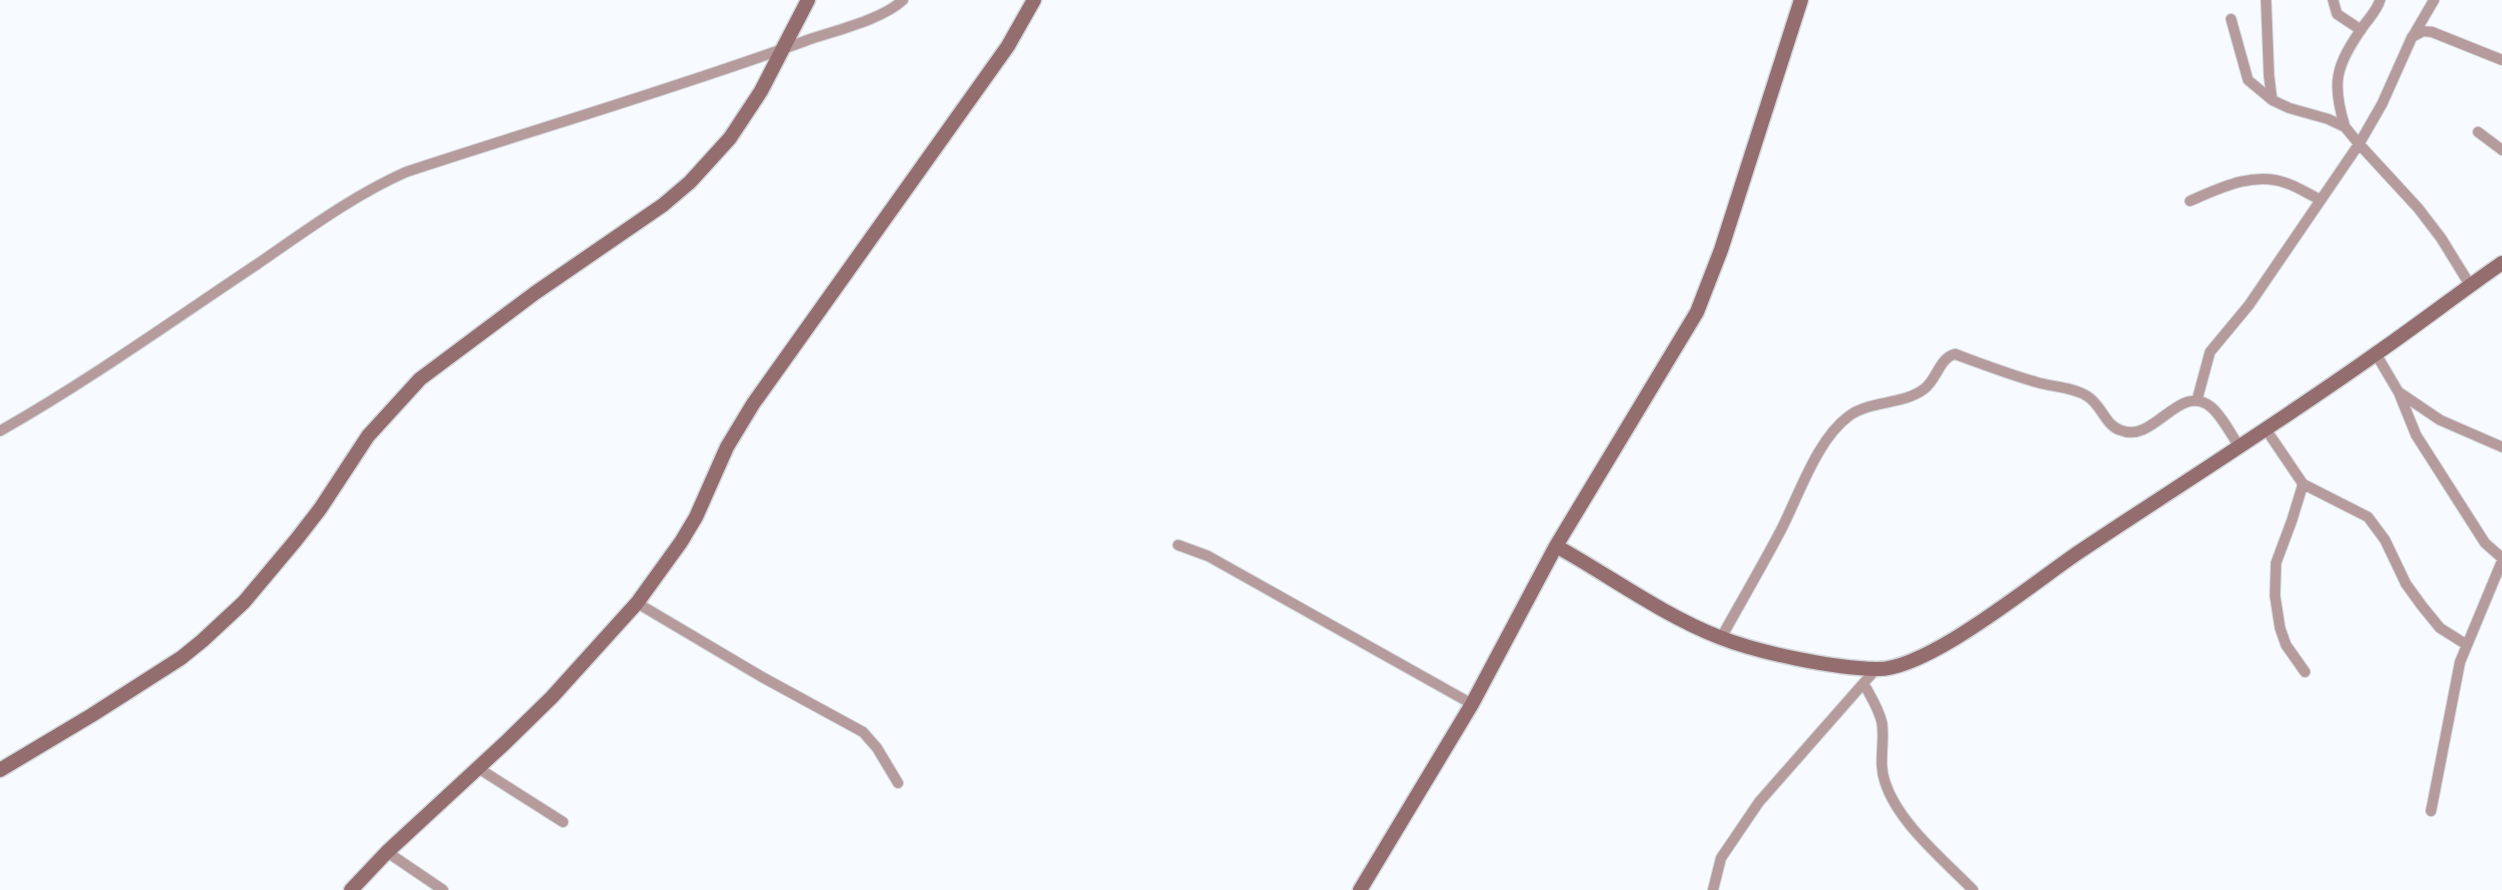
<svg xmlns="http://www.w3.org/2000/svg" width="2502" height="890" viewBox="0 0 2502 890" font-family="Jost,sans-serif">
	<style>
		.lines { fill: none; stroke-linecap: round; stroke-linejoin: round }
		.street-casing { stroke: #d2d6da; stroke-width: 12 }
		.secondary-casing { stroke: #d2d6da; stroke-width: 17 }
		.street { stroke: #b69b9c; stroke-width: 10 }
		.secondary { stroke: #946d6f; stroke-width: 14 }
	</style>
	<rect width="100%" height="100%" fill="#f7fbff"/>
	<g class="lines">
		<defs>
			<path id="street" d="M2266 0 2269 76 2272 100 2289 108 2328 119 2345 127 2359 144 2418 208 2441 238 2470 285
				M2333 0 2337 14 2361 30
				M2231 19 2248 80 2272 100
				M2413 36 2434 0
				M2345 127C2331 82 2336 66 2362 28 2368 19 2377 11 2380 0
				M2478 132 2502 150
				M2190 201C2220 188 2254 171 2286 183 2298 187 2310 195 2321 200
				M2376 354 2399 393 2416 435 2485 543 2502 558
				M2400 393 2440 420 2502 447
				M2197 400 2210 352 2249 305 2359 144 2382 104 2412 37 2423 31 2432 32 2502 60
				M2265 428 2303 484 2368 517 2385 540 2406 584 2422 606 2440 628 2467 645
				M0 431C88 381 172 321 256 265 304 232 352 196 406 172 539 128 674 89 805 41 833 31 882 20 903 0
				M2303 484 2292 520 2276 563 2275 596 2280 628 2286 645 2305 672
				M1178 545 1208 556 1472 704
				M637 603 762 677 863 732 877 748 898 783
				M1721 638C1741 602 1762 566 1781 530 1799 495 1817 439 1849 416 1871 400 1903 405 1924 389 1937 380 1939 358 1955 354 1982 364 2008 374 2036 382 2052 387 2073 387 2087 396 2101 404 2105 425 2120 430 2154 445 2179 381 2211 407 2222 416 2230 433 2239 446
				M1864 684C1871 697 1879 709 1882 723 1885 743 1878 763 1885 782 1898 823 1944 860 1973 890
				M478 768 563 822
				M2431 811 2460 662 2502 561
				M387 852 443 890
				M1713 890 1721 858 1759 802 1876 669"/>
			<path id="secondary" d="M1801 0 1721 250 1697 312 1556 546C1610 576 1661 614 1719 637 1759 653 1833 668 1876 669 1927 671 2033 583 2079 552 2178 486 2280 422 2377 353 2419 324 2460 292 2502 263
				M0 770 92 715 181 658 202 641 244 602 296 540 320 509 368 436 420 379 535 293 663 205 690 182 730 138 761 91 808 0
				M351 890 387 852 505 743 552 697 637 603 681 542 696 517 727 447 753 404 1008 46 1034 0
				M1360 890 1472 704 1556 546"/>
		</defs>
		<use href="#street" class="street-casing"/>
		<use href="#secondary" class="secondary-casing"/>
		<use href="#street" class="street"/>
		<use href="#secondary" class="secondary"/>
	</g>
</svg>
